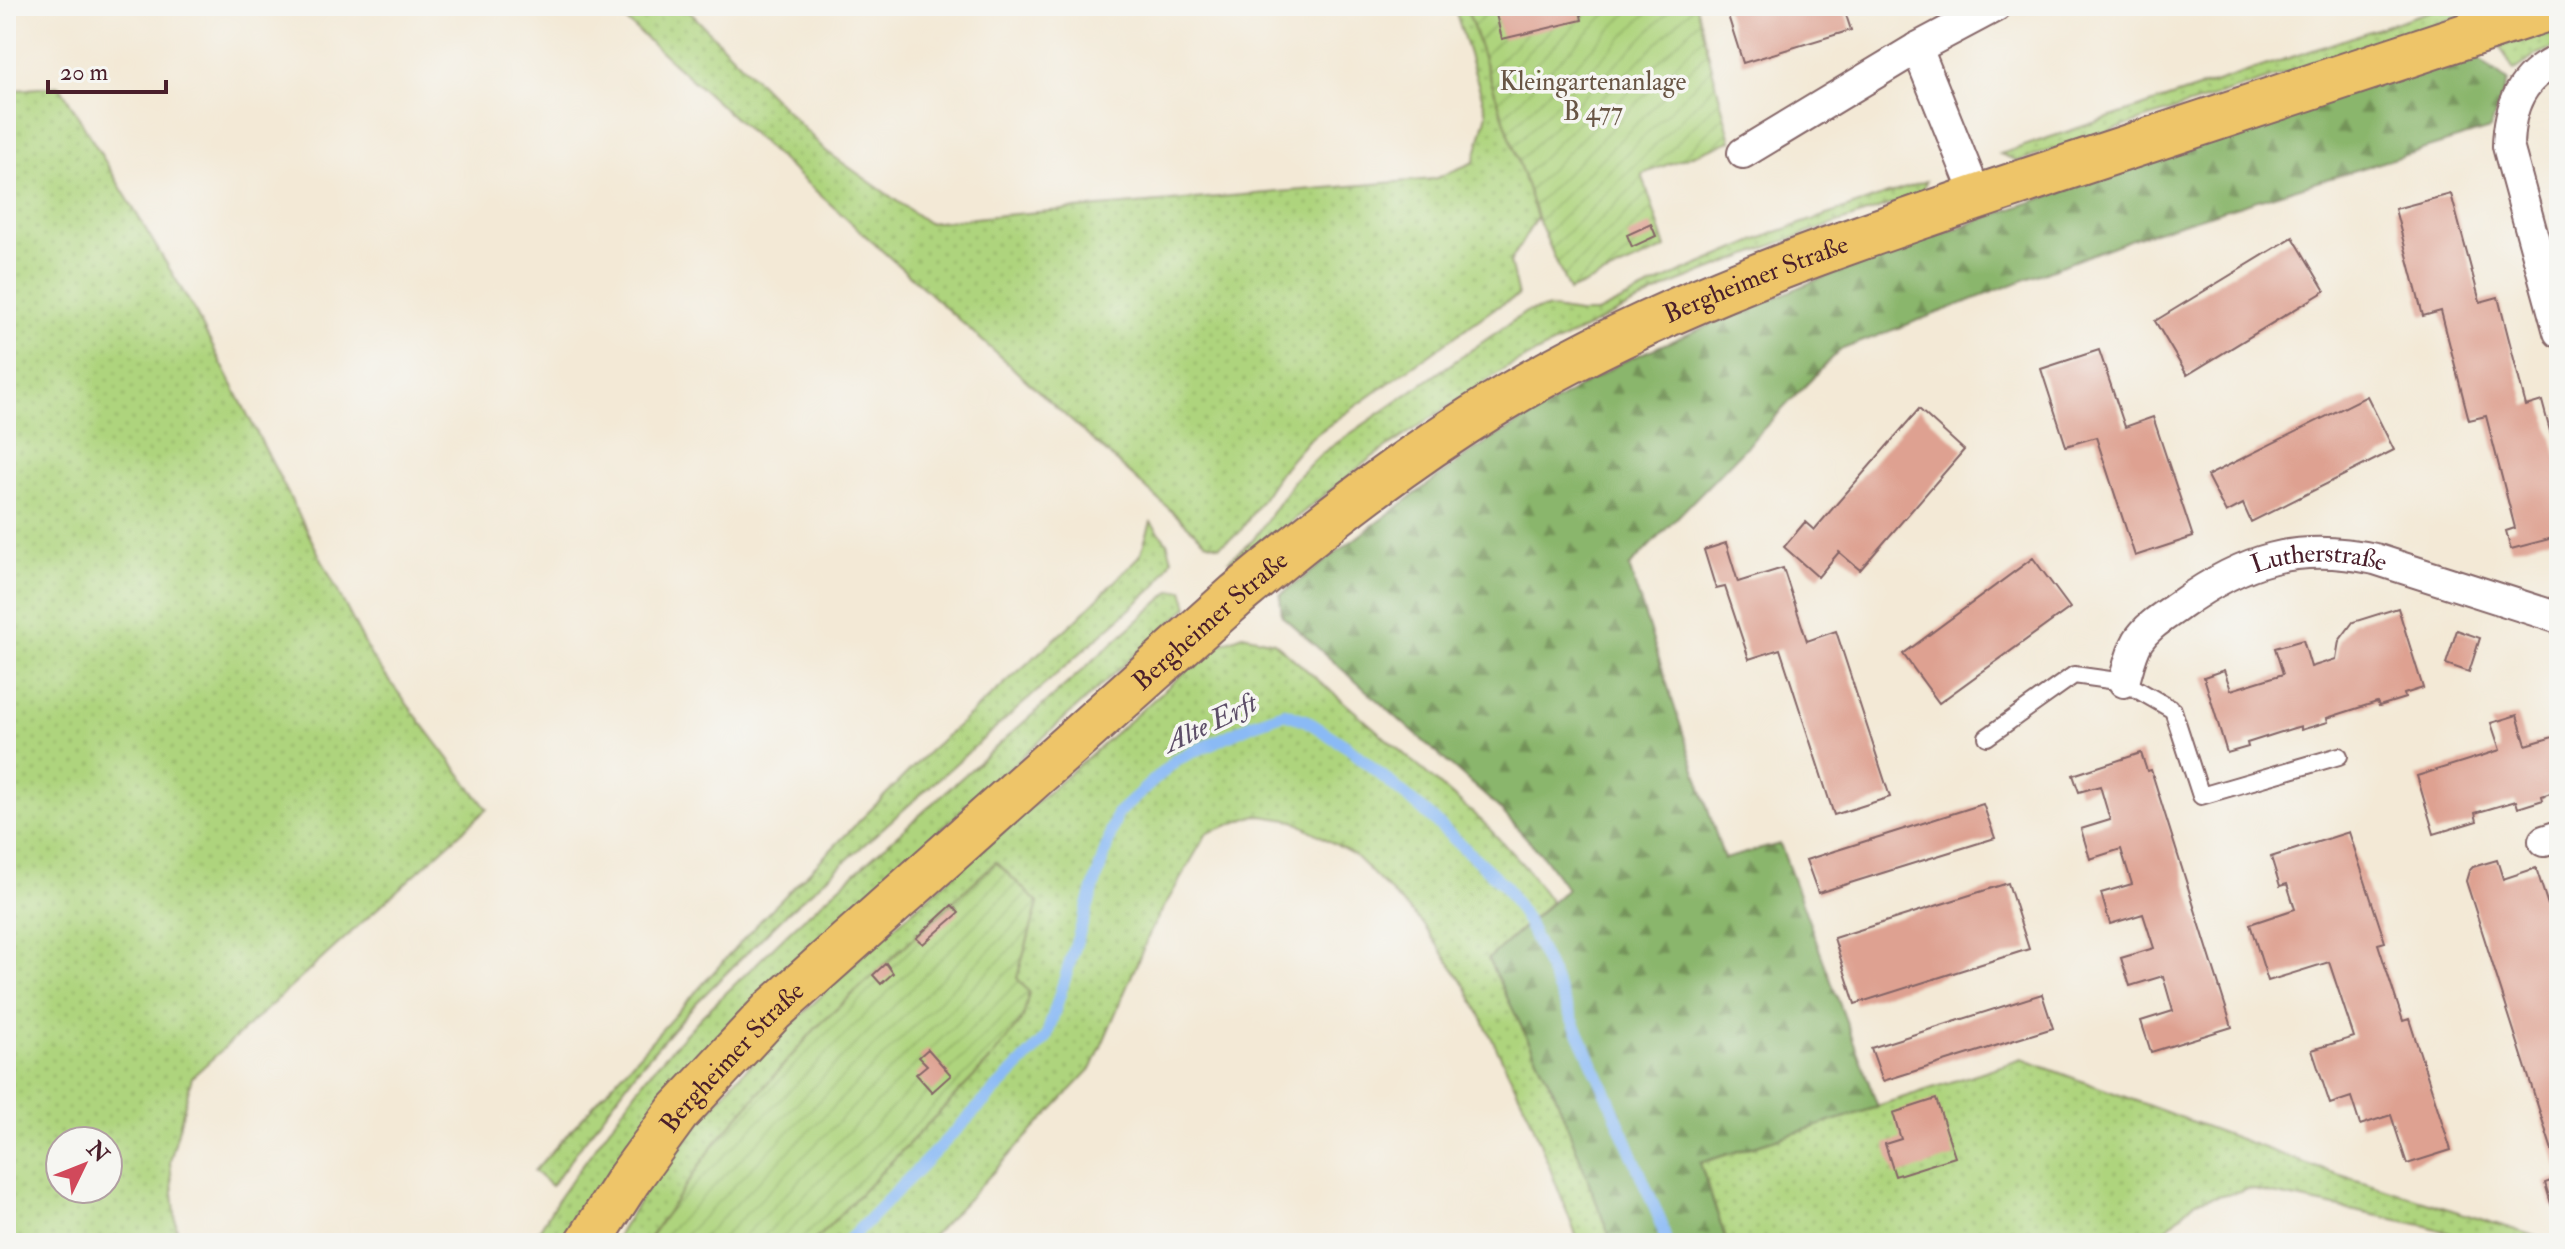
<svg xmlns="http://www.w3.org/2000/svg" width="2565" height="1249" viewBox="0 0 2565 1249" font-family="'IM FELL Double Pica',serif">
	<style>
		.grass { fill: url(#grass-dots); stroke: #7c7a54; stroke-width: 2; fill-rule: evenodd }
		.forest { fill: url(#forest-firs); stroke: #6a6a4c; stroke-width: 2 }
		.garden { fill: url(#garden-furrows); stroke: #7c7a54; stroke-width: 2 }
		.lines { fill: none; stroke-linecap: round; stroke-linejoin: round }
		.stream { stroke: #8abaf5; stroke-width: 12 }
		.building { fill: #dea191 }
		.service-casing { stroke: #856667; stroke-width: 20 }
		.minor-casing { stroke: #856667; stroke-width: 34 }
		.primary-casing { stroke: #856667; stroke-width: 48 }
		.service { stroke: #fff; stroke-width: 16 }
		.minor { stroke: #fff; stroke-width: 30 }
		.primary { stroke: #eec569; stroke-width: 44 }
		.labels { text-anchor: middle; stroke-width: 7; stroke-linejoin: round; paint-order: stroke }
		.park-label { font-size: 26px; fill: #685544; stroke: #f6f6f2 }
		.street-label { font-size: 26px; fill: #4a1f2b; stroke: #f6f6f2 }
		.water-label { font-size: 28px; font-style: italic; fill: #5d4e68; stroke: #f6f6f2 }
	</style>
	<defs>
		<pattern id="grass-dots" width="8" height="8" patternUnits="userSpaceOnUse" patternTransform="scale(2)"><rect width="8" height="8" fill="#aed47d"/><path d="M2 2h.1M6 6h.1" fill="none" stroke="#97b66c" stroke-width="1.8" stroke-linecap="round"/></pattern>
		<pattern id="forest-firs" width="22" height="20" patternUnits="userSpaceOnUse" patternTransform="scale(2)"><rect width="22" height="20" fill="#8ab66c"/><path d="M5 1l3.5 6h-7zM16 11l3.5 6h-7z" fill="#739359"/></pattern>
		<pattern id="garden-furrows" width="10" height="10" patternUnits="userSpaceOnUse" patternTransform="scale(2)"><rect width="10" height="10" fill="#aed47d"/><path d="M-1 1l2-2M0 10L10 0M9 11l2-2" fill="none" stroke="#97b66c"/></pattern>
	</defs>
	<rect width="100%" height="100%" fill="#f6f6f2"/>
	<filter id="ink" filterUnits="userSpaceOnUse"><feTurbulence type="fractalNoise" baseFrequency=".0125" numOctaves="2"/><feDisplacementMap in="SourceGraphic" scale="16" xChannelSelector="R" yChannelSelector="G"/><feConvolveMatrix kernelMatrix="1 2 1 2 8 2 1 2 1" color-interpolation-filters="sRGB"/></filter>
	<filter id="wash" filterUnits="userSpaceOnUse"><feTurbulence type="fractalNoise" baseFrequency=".006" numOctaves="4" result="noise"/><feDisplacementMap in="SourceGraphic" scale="32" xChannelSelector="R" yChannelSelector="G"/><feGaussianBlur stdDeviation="1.8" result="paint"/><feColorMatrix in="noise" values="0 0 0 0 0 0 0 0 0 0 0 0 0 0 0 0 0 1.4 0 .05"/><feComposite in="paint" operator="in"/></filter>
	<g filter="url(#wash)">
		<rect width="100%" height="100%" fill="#f3e9d6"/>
		<path class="grass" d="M610 6H684L826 151 928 223 1003 215 1434 179 1474 162 1487 113 1454 6H1466L1537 217 1510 262 1518 296 1495 308 1308 440 1281 471 1239 533 1219 546 1206 542Z
			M2445 6H2492L2018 161 2000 154Z
			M2559 27V46L2538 54 2514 71 2500 46Z
			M60 86 193 308 372 658 487 809 192 1077 170 1162 178 1243H6V91ZM60 1141H108V1189H60Z
			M1926 181 1922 194 1779 243 1674 284 1506 368 1371 458 1238 564 1229 560 1253 540 1295 479 1321 454 1526 312 1547 308 1578 313H1597L1677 274 1774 233Z
			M1151 522 1167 542 1172 559 1157 585 787 913 694 1005 638 1069 551 1186 534 1171 758 923 929 751 1076 620 1140 556Z
			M1183 590 1188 607 774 980 628 1145 561 1243H531L560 1196 647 1076 701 1017 793 928 1171 591Z
			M1243 635 1274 642 1483 822 1525 867 1551 902 1488 959 1556 1096 1612 1243H1579L1528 1112 1467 988 1422 923 1354 855 1294 821 1256 815 1207 833 1152 928 1092 1068 926 1243H812L990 1060 1017 978 1038 903 996 862 816 1028 716 1142 646 1243H613L647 1188 735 1080 868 950 1185 672 1217 645Z
			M2022 1059 2318 1168 2557 1243H2480L2427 1226 2249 1189 2196 1201 2151 1243H1727L1700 1163Z"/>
		<path class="forest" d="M2469 52 2507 81 2490 129 2137 237 1840 350 1629 567 1724 859 1780 844 1878 1107 1700 1163 1727 1243H1612L1556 1096 1488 959 1567 889 1542 855 1500 809 1282 616 1280 595 1474 450 1622 362 1814 281 1982 219Z"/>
		<path class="garden" d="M1466 6H1696L1731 141 1642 174 1666 248 1569 291 1537 217Z
			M996 862 1038 903 1017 978 1029 992 1023 1018 990 1060 812 1243H646L716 1142 816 1028Z"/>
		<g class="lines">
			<path class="stream" d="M846 1243 1046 1038 1117 814 1176 760 1253 724 1285 713 1307 721 1349 748 1424 811 1504 885 1527 921 1607 1095 1662 1225 1666 1243"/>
		</g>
		<g id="blocks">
			<path class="building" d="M1494 6H1579L1582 20 1502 39Z
				M1725 6H1843L1851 30 1743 63Z
				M2451 194 2480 302 2498 297 2526 406 2542 401 2559 465V517L2552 519 2557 537 2511 549 2506 531 2515 528 2486 416 2469 420 2441 311 2423 316 2395 209Z
				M1651 224 1656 236 1632 247 1627 235Z
				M2293 237 2325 291 2187 375 2155 321Z
				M2099 350 2125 427 2153 417 2193 537 2135 556 2096 437 2066 446 2041 369Z
				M2367 396 2394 450 2251 522 2243 504 2226 513 2207 476Z
				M1919 409 1964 450 1860 570 1839 552 1818 577 1784 547 1805 522 1814 530Z
				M1726 543 1738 582 1783 568 1807 641 1836 631 1890 797 1834 815 1780 649 1749 659 1725 587 1716 589 1704 550Z
				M2033 558 2070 608 1939 703 1903 654Z
				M2398 608 2423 688 2404 694 2405 698 2379 706 2377 702 2327 718 2328 722 2301 730V726L2294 728 2247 743 2248 747 2227 753 2204 677 2224 670 2231 690 2283 674 2275 648 2303 640 2311 667 2336 659 2339 641 2353 622Z
				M2457 630 2480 638 2469 672 2446 664Z
				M2559 711V790L2542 796 2543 800 2518 808 2516 801 2475 813 2477 821 2434 834 2417 776 2500 750 2491 723 2517 715 2526 745 2553 737V717Z
				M2141 753 2147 771 2151 770 2232 1027 2151 1052 2141 1021 2173 1011 2163 976 2130 986 2121 958 2154 948 2143 914 2110 924 2101 893 2132 884 2121 849 2090 859 2081 829 2110 820 2100 786 2079 792 2073 775Z
				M1983 804 1995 838 1818 893 1806 860Z
				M2349 832 2385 942 2378 944 2403 1021 2409 1019 2451 1150 2407 1164 2391 1115 2360 1125 2351 1097 2330 1104 2312 1050 2354 1037 2329 962 2268 981 2250 924 2295 909 2287 884 2280 886 2271 857Z
				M2497 860 2503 879 2536 868 2559 939V1172L2466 881 2469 871 2473 867Z
				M2008 883 2029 949 1855 1004 1834 938Z
				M952 905 959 913 923 944 916 938Z
				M886 963 893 973 881 984 873 975Z
				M2042 994 2053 1028 1883 1081 1871 1048Z
				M928 1049 951 1075 932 1092 916 1074 927 1065 919 1057Z
				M1936 1099 1955 1157 1895 1176 1885 1144 1901 1139 1893 1113Z
				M2559 1178V1205L2552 1207 2545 1183Z"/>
		</g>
	</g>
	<g filter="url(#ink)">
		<use href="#blocks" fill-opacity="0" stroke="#856667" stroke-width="2"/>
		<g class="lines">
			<defs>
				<path id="service" d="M1987 737 2074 675 2124 682 2173 710 2201 796 2339 756"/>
				<g id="minor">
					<path d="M1917 48 1977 197"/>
					<path d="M2559 60C2521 76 2509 106 2508 146L2559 332"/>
					<path d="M1743 153 1917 48 1996 6"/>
					<path id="s1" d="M2124 682C2128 668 2131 653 2138 641 2148 625 2165 616 2180 605 2244 559 2297 542 2375 559L2559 618"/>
					<path d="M2544 841 2559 836"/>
				</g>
				<g id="primary">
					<path id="s2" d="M588 1243 629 1179 677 1113 773 1010 1238 594C1343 506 1451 423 1573 360 1727 279 1892 226 2056 171 2223 116 2389 61 2556 6"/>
				</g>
			</defs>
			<use href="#service" class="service-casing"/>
			<use href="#minor" class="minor-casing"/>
			<use href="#primary" class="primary-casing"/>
			<use href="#service" class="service"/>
			<use href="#minor" class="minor"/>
			<use href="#primary" class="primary"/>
		</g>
	</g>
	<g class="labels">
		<g class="park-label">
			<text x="1593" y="90">Kleingartenanlage<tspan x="1593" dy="30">B 477</tspan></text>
		</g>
		<g class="street-label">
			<text dy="9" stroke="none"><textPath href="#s2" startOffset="1532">Bergheimer Straße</textPath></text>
			<text dy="9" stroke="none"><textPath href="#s1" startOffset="250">Lutherstraße</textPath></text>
			<text dy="9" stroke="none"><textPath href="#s2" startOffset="884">Bergheimer Straße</textPath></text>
			<text dy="9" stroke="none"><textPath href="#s2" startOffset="236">Bergheimer Straße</textPath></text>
		</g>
		<g class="water-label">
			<text transform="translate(1210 722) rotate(-26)" y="10">Alte Erft</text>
		</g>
	</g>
	<rect width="2565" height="1249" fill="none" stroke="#f6f6f2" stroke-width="32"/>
	<g transform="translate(84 1165) rotate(47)"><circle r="38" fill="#f6f6f2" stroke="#b1a0a2" stroke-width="2"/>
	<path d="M0-6L14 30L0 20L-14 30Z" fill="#d1495b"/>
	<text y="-12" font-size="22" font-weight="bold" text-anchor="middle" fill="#4a1f2b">N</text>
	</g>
	<path d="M48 80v12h118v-12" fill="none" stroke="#4a1f2b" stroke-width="4"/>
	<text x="60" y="80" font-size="24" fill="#4a1f2b" stroke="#f6f6f2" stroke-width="6" paint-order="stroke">20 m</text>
</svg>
